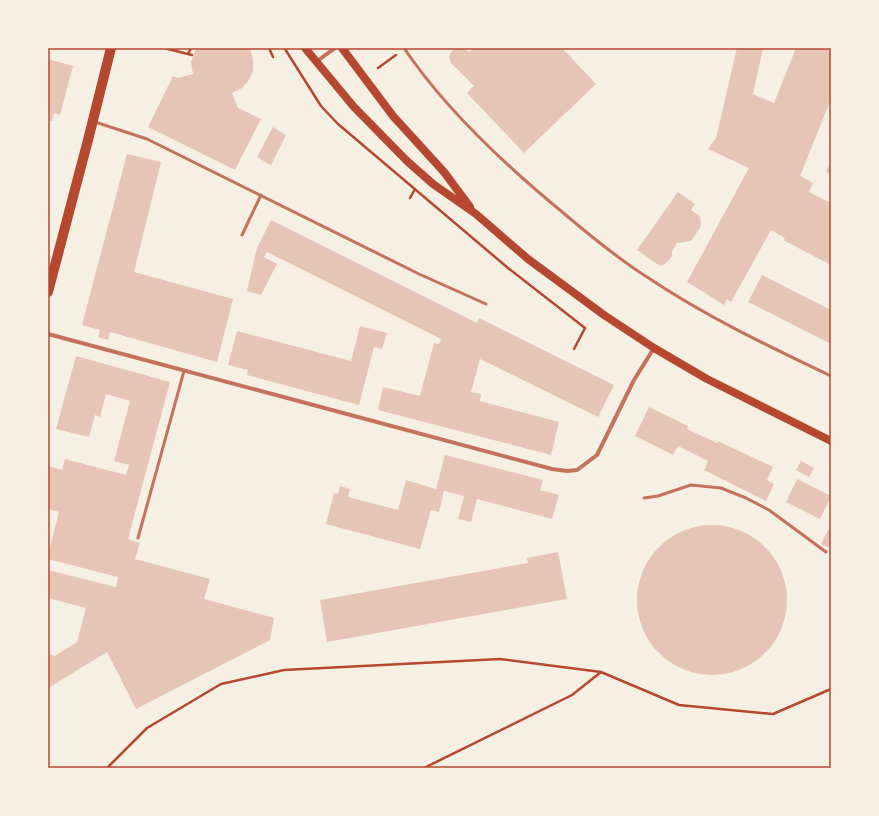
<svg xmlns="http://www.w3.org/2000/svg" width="879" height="816" viewBox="0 0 879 816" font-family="'Exo 2',sans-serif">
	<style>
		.building { fill: #e6c5b7 }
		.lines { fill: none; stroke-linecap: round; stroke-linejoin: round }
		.path { stroke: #b5482f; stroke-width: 2.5 }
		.service { stroke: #c5725c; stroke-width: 3 }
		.minor { stroke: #c5725c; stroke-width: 4 }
		.secondary { stroke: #b5482f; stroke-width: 8 }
		.primary { stroke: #b5482f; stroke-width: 10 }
		.neatline { fill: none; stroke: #b5482f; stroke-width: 1.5 }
	</style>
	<rect width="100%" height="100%" fill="#f6efe4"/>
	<path class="building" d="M196 48H249L251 52 253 59V71L249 80 242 88 232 93 238 108 261 119 235 170 148 127 173 76 178 78 193 74 191 62Z
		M457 48 464 49 469 52 474 48H562L596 84 524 153 467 93 474 86 451 63 449 57 452 51Z
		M737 48H763L753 94 774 103 796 48H831V99L800 176 813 183 809 192 831 203V265L783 240 785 238 771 230 731 302 727 299 724 305 687 282 749 168 708 149 716 138Z
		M48 59 73 66 60 115 54 113 52 121 48 120Z
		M273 127 286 135 271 165 257 157Z
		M127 154 161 162 134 272 233 299 217 362 110 332 108 340 98 337 100 330 82 325Z
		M831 162V175L826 172Z
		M678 192 695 204 691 210 700 216 701 226 691 241 677 243 672 251V256L669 260 665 264 660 266 637 250Z
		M271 220 477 323 479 318 614 385 598 417 480 359 471 392 481 394 480 401 559 422 551 455 378 410 383 387 420 396 434 343 439 344 441 339 267 252 264 257 277 264 261 295 247 291 257 248Z
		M762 275 831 310V344L748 302Z
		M360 326 387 333 382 349 374 347 359 405 247 375 248 370 228 365 237 331 351 361Z
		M76 356 170 382 128 539 140 543 135 559 210 579 204 599 274 618 270 640 136 709 107 652 50 687 48 686V654L55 656 77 642 86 608 48 598V570L116 587 118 577 48 559V546L50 547 59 512 48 509V466L62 470 65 459 126 475 129 465 114 461 130 401 106 394 100 417 95 415 89 437 56 429Z
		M649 407 688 426 687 429 717 443 718 441 773 467 767 480 774 484 766 501 704 470 708 461 678 446 673 455 635 436Z
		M445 455 543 480 540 490 559 495 552 519 477 499 471 522 458 519 464 496 444 491 439 512 431 510 420 549 326 524 334 493 338 494 340 486 350 489 348 497 398 510 406 480 436 489Z
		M801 461 814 468 809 477 796 470Z
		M797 479 831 496 820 519 786 502Z
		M637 600a75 75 0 1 1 150 0a75 75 0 1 1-150 0Z
		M828 530 831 532V545L830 548 821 544Z
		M558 552 567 599 327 642 320 600 528 563 527 558Z"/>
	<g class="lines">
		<path class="path" d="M164 48 192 55
			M269 48 273 57
			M285 49 321 106 338 124 508 268 585 328 574 349
			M188 54 191 48
			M378 68 396 55
			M410 198 415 189
			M107 768 147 728 221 684 284 670 500 659 601 672 679 705 773 714 831 689
			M424 768 572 695 601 672"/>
		<path class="service" d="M404 48C445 109 504 164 561 211 588 234 617 258 647 277 705 316 768 346 831 376
			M95 122 147 139 419 274 486 304
			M242 235 261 195
			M644 498 658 496 691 485 721 488 746 498 769 510 826 552
			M138 538 184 371"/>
		<path class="minor" d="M316 62 335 48
			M48 334 552 469 567 471 577 470 597 455 634 380 654 348"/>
		<path class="secondary" d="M305 48 354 107 407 161 433 184 476 214 528 259 604 315 654 348 707 379 831 441
			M342 48 393 116 444 172 470 207"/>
		<path class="primary" d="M48 292 88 140 111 48"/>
	</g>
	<rect width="879" height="816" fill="none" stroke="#f6efe4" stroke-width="98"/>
	<rect x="49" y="49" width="781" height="718" class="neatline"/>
</svg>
